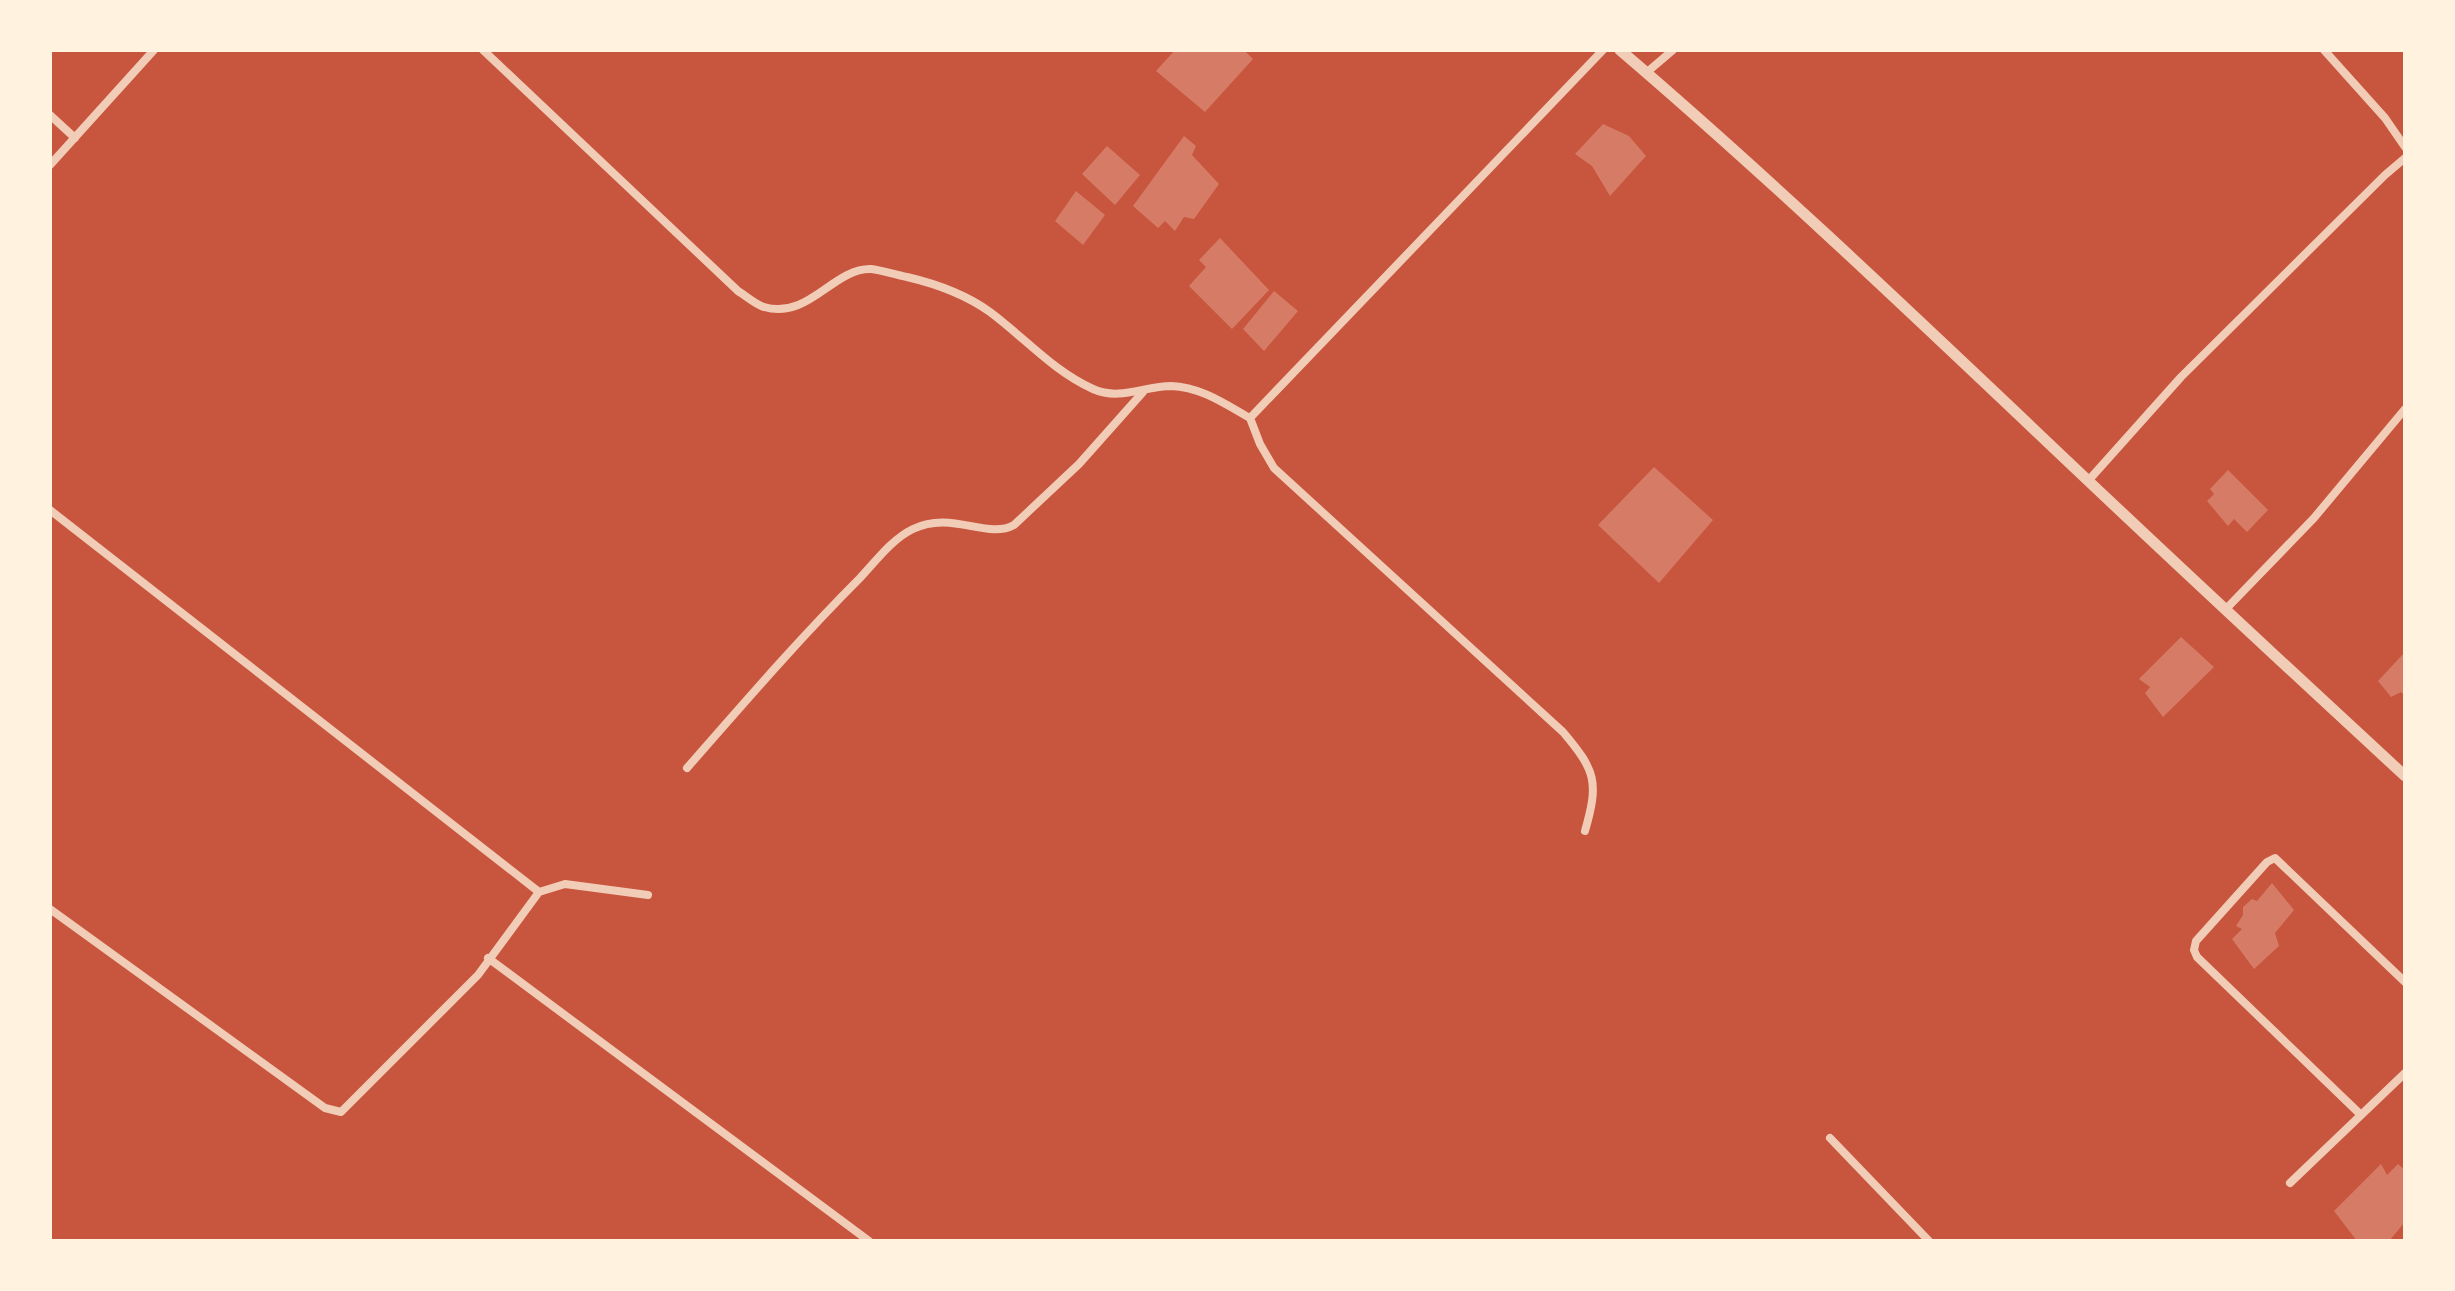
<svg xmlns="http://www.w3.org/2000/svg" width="2455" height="1291" viewBox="0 0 2455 1291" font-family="'Space Grotesk',sans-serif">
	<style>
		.building { fill: #d67c66 }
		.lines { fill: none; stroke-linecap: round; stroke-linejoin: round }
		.minor { stroke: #f1ccb7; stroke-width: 8 }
		.tertiary { stroke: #f1ccb7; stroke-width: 11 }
	</style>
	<rect width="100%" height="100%" fill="#c8553d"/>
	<path class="building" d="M1175 50H1244L1253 59 1205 112 1156 71Z
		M1603 124 1629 136 1646 156 1610 196 1592 166 1575 154Z
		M1184 136 1196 146 1192 155 1219 184 1194 219 1184 217 1175 231 1165 221 1158 228 1133 206Z
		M1107 146 1140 175 1115 205 1082 174Z
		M1076 191 1105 215 1083 245 1055 221Z
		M1220 238 1269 290 1232 329 1189 286 1206 267 1199 260Z
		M1274 291 1298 311 1264 351 1243 329Z
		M1654 467 1713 520 1659 583 1598 525Z
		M2228 470 2268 510 2247 532 2234 519 2228 526 2207 501 2214 494 2210 489Z
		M2181 637 2214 667 2163 717 2145 693 2150 687 2139 679Z
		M2405 652V696L2401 692 2391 697 2378 681Z
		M2272 883 2294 910 2275 933 2279 946 2254 969 2232 939 2242 929 2236 926 2243 915V907L2252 899 2257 901Z
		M2381 1164 2387 1175 2398 1164 2405 1170V1222L2389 1241H2357L2334 1211Z"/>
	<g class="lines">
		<path class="minor" d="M483 50 738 291C746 296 756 305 764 307 809 320 833 268 871 269 882 270 895 275 907 277 937 284 965 294 990 312 1025 338 1053 371 1093 389 1120 401 1144 386 1171 386 1201 387 1225 404 1250 418
			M2324 50 2385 118 2405 147
			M1646 73 1673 50
			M50 115 75 138
			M50 165 154 50
			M2088 481 2181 377 2385 175 2405 158
			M50 510 539 892
			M2225 610 2314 518 2405 409
			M687 768C743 704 799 639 860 578 876 561 892 539 913 529 952 510 987 540 1014 525L1079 464 1143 392
			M1585 831C1599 782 1596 771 1563 732L1274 468 1260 444 1250 418 1603 50
			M50 909 325 1108 341 1112 478 975 539 892 565 884 648 895
			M488 958 869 1241
			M2361 1115 2197 957 2194 950 2196 941 2267 862 2275 858 2405 982
			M1830 1138 1929 1241
			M2290 1183 2405 1073"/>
		<path class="tertiary" d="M1620 50C1758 168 1889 292 2021 417 2148 538 2276 657 2405 776"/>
	</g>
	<rect width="2455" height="1291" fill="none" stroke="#fff3e0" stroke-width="104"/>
</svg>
